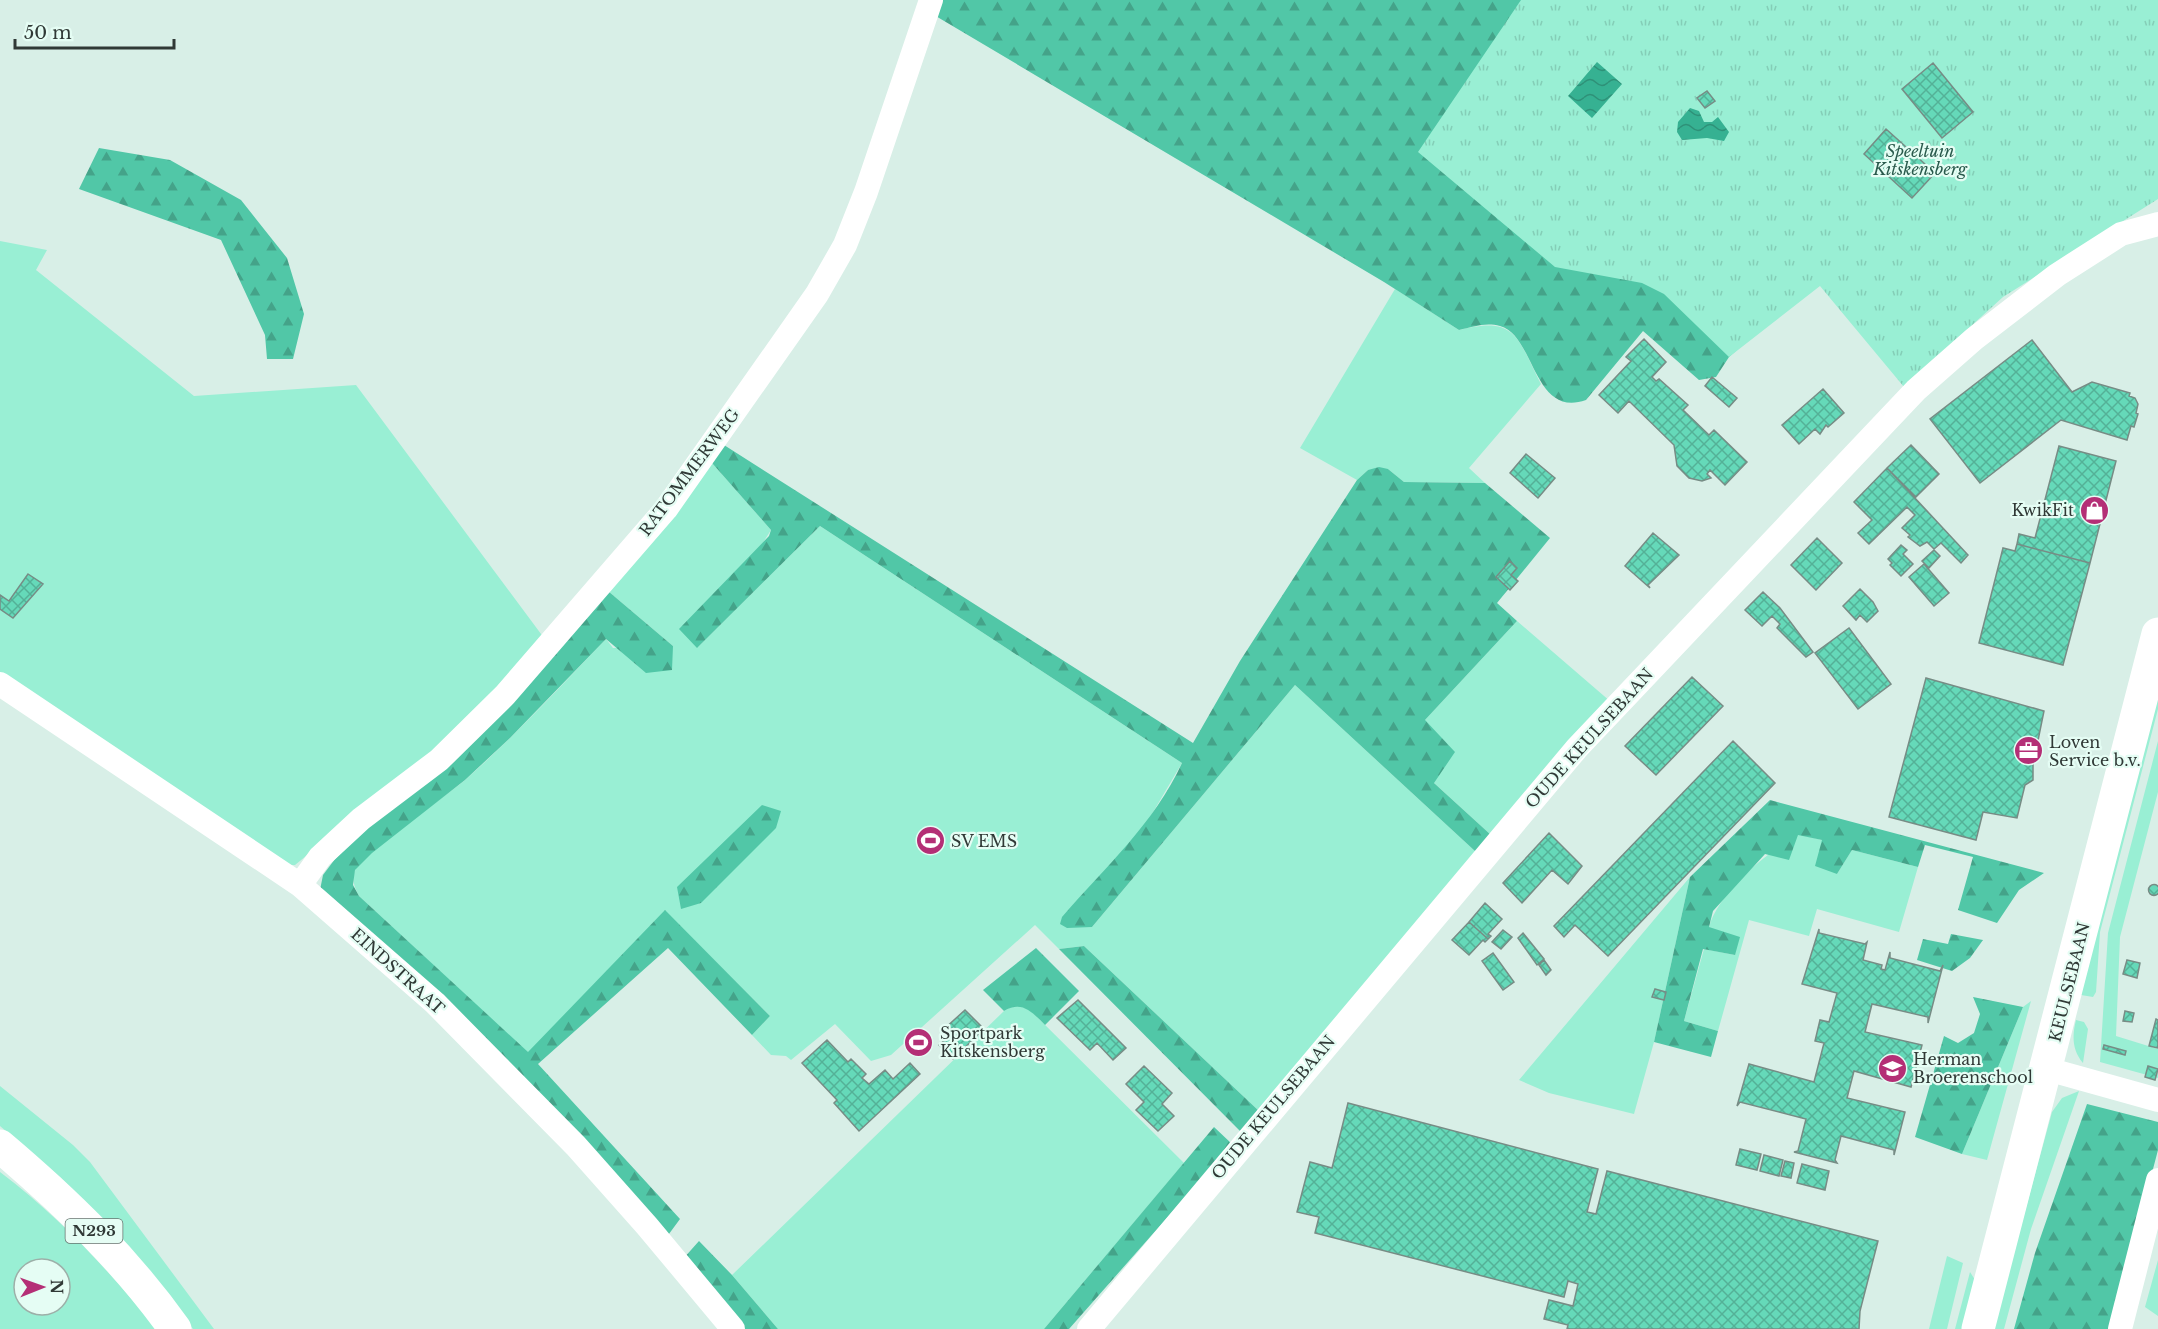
<svg xmlns="http://www.w3.org/2000/svg" width="2158" height="1329" viewBox="0 0 2158 1329" font-family="'Libre Baskerville',serif">
	<style>
		.green { fill: #99efd4; fill-rule: evenodd }
		.forest { fill: url(#forest-firs) }
		.park { fill: url(#park-tufts) }
		.water { fill: url(#water-waves) }
		.building { fill: url(#building-cross-hatch); stroke: #778c85; stroke-width: 1.5 }
		.lines { fill: none; stroke-linecap: round; stroke-linejoin: round }
		.street { stroke: #fff; stroke-width: 24 }
		.secondary { stroke: #fff; stroke-width: 33 }
		.primary { stroke: #fff; stroke-width: 33 }
		.labels { text-anchor: middle; stroke-width: 4.5; stroke-linejoin: round; paint-order: stroke }
		.shield { fill: #e5fdf4; stroke: #66746f; stroke-width: 1.5 }
		.shield-label { font-size: 15px; font-weight: bold; fill: #303936 }
		.park-label { font-size: 16px; font-style: italic; fill: #295a4c; stroke: #e5fdf4 }
		.street-label { font-size: 16px; fill: #303936; stroke: #e5fdf4 }
		.poi-label { font-size: 16px; fill: #303936; stroke: #e5fdf4; text-anchor: start }
	</style>
	<defs>
		<pattern id="forest-firs" width="22" height="20" patternUnits="userSpaceOnUse" patternTransform="scale(1.5)"><rect width="22" height="20" fill="#51c7a7"/><path d="M5 1l3.5 6h-7zM16 11l3.5 6h-7z" fill="#44a389"/></pattern>
		<pattern id="park-tufts" width="24" height="20" patternUnits="userSpaceOnUse" patternTransform="scale(1.5)"><rect width="24" height="20" fill="#99efd4"/><path d="M3 7l-1-3M5 7V3M7 7l1-3M15 17l-1-3M17 17v-4M19 17l1-3" fill="none" stroke="#84ceb7"/></pattern>
		<pattern id="water-waves" width="16" height="10" patternUnits="userSpaceOnUse" patternTransform="scale(1.5)"><rect width="16" height="10" fill="#36b192"/><path d="M0 5q4-4 8 0t8 0" fill="none" stroke="#2e9178"/></pattern>
		<pattern id="building-cross-hatch" width="8" height="8" patternUnits="userSpaceOnUse" patternTransform="scale(1.5)"><rect width="8" height="8" fill="#65d9b9"/><path d="M0 0l8 8M0 8l8-8" fill="none" stroke="#54b197"/></pattern>
	</defs>
	<rect width="100%" height="100%" fill="#d8efe7"/>
	<path class="green" d="M0 241 47 250 36 270 194 396 356 385 544 638 444 743 295 865H281L0 679Z
		M1395 289 1459 330C1517 315 1517 338 1541 384L1469 468 1485 483 1404 482 1388 469 1368 470 1357 480 1300 448Z
		M712 463 771 530 697 648 820 526 1182 763 1149 819 1116 860 1092 927 1295 685 1476 852 1260 1112 1084 946 1059 949 1035 925 891 1055 871 1061 835 1024 791 1060 786 1056 771 1055 752 1035 770 1016 665 911 528 1053 359 896C355 889 351 879 355 870 363 854 444 797 464 781 514 737 560 687 606 639L613 648 673 646 608 591Z
		M1517 621 1611 702 1491 835 1433 782 1425 720Z
		M2158 686V709L2100 932 2096 992 2093 997 2081 995Z
		M2158 741V792L2120 937 2116 1036 2158 1049V1078L2100 1062 2108 933Z
		M1798 834 1822 840 1837 874 1852 850 1918 867 1899 932 1817 909 1809 936 1749 920 1718 1031 1684 1021 1704 949 1735 955 1709 927C1720 890 1766 854 1798 834Z
		M1690 877 1654 1042 1634 1114 1549 1093 1519 1080Z
		M2031 1001 1987 1160 1962 1154 2023 1007Z
		M1021 1006 1030 1010 1184 1163 1044 1329H778L732 1275 1004 1011 1011 1007Z
		M2076 1020 2084 1022 2088 1029 2083 1063C2072 1050 2072 1036 2076 1020Z
		M0 1086 73 1145 90 1162 214 1329H193L129 1248 60 1177 0 1126Z
		M2079 1091 2031 1229 2004 1329H1993L2052 1112 2062 1098Z
		M0 1172C62 1219 107 1269 157 1329H0ZM24 1269H60V1305H24Z
		M1947 1256 1963 1263 1947 1329H1929Z
		M2158 1260V1316L2145 1307Z
		M1970 1272 1977 1283 1965 1329H1955Z"/>
	<path class="forest" d="M940 0H1563L1790 303 1729 357 1716 377 1699 380 1643 331 1586 400C1533 419 1535 335 1500 326 1485 322 1473 327 1459 330L1384 282 934 15Z
		M99 148 170 160 241 200 287 258 304 314 293 359H267L265 335 221 240 79 189Z
		M724 445 1193 743 1240 661 1357 480 1368 470 1379 467 1388 469 1404 482 1485 483 1550 538 1497 603 1517 621 1425 720 1455 752 1434 783 1491 835 1476 852 1295 685 1092 927 1067 928 1060 924 1062 917C1105 867 1154 824 1182 763L820 526 697 648 679 629 769 536 771 530 712 463Z
		M608 591 673 646 672 670 646 673 606 639 510 738 465 780 372 853 355 870 353 885 359 896 528 1052 665 910 770 1016 752 1035 668 948 538 1064 680 1219 666 1238 320 890 323 875 335 859Z
		M1770 800 2044 873 2019 890 1997 923 1958 910 1973 857 1925 845 1918 867 1852 850 1837 874 1815 866 1822 840 1798 835 1789 860 1765 854 1713 911 1709 927 1740 937 1735 955 1703 949 1684 1021 1718 1031 1711 1057 1654 1042 1690 877Z
		M762 805 781 811 776 828 701 903 681 909 677 887Z
		M1951 934 1983 940 1970 958 1952 971 1917 960 1923 939 1948 944Z
		M1084 946 1260 1112 1242 1133 1059 949Z
		M1036 948 1079 991 1045 1025C1032 1012 1022 1000 1004 1011L983 990Z
		M1973 997 2023 1007 1962 1154 1915 1137 1944 1036 1958 1043 1974 1033 1980 1014Z
		M2087 1104 2158 1122V1150L2111 1329H2014L2035 1253Z
		M1214 1127 1232 1144 1069 1329H1044Z
		M699 1241 732 1275 778 1329H744L683 1259Z"/>
	<path class="park" d="M1521 0H2158V199L2003 297 1904 387 1820 286 1729 357 1664 294 1642 283 1555 267 1418 152Z"/>
	<path class="water" d="M1597 62 1622 84 1592 118 1568 96Z
		M1690 108 1699 111 1704 122H1712L1718 117 1729 132 1724 141 1707 138 1682 140 1677 132 1678 122Z"/>
	<path class="building" d="M1933 63 1973 112 1942 138 1902 89Z
		M1707 91 1715 101 1705 108 1697 98Z
		M1886 129 1935 173 1912 198 1864 154Z
		M1644 339 1666 362 1652 377 1656 381 1659 379 1688 405 1683 410 1709 435 1714 430 1747 462 1725 485 1710 470 1707 474 1711 478 1702 481 1689 478 1677 466 1674 445 1629 401 1618 413 1599 395 1631 361 1626 357Z
		M2032 340 2072 392 2092 382 2130 393 2129 396 2135 398 2138 404 2136 413 2138 414 2134 427 2131 426 2127 440 2061 420 1980 483 1930 419Z
		M1712 377 1737 398 1729 407 1705 386Z
		M1823 389 1844 413 1828 427 1826 425 1820 434 1815 429 1799 444 1782 425Z
		M1911 445 1939 474 1916 497 1887 468Z
		M2059 446 2116 461 2090 563 2017 544 2019 534 2035 538Z
		M1526 454 1555 478 1538 498 1510 473Z
		M1887 468 1968 555 1961 563 1941 543 1934 549 1927 542 1920 546 1908 537 1910 535 1902 528 1915 515 1907 507 1869 544 1858 533 1872 520 1854 502Z
		M1653 533 1679 555 1648 585 1650 588 1625 566Z
		M1817 538 1842 563 1816 590 1791 565Z
		M2017 544 2090 563 2063 665 1979 643 2003 548 2015 551Z
		M1901 545 1907 550 1903 554 1913 564 1901 576 1890 565 1892 563 1888 559Z
		M1934 550 1940 556 1929 568 1922 561Z
		M1510 561 1517 568 1511 575 1518 581 1510 590 1496 577Z
		M1924 564 1949 593 1934 606 1909 577Z
		M28 574 43 584 13 618 0 609V595L9 601Z
		M1860 589 1873 602 1878 611 1867 622 1860 615 1856 620 1843 606Z
		M1763 592 1780 608 1813 652 1806 657 1777 628 1780 624 1772 616 1762 626 1745 610Z
		M1849 628 1891 684 1858 709 1815 653Z
		M1692 677 1723 706 1656 775 1625 746Z
		M1926 678 2044 711 2033 765V780L2025 785 2017 818 1983 812 1976 840 1889 817Z
		M1733 741 1775 783 1608 956 1575 925 1564 937 1554 926Z
		M1549 833 1582 866 1568 884 1552 870 1522 903 1503 883Z
		M2148.5 890a5.5 5.5 0 1 1 11 0a5.5 5.5 0 1 1-11 0Z
		M1485 903 1502 919 1488 934 1491 936 1488 939 1469 922Z
		M1469 922 1488 939 1485 942 1483 940 1469 955 1452 940Z
		M1819 929V933L1865 944 1867 942 1863 960 1882 965 1881 969 1885 970 1890 952V958L1940 971 1943 965 1928 1023V1017L1872 1004 1865 1032 1922 1045 1911 1087 1854 1071 1847 1098 1905 1112 1894 1155V1150L1841 1136 1835 1160 1837 1163 1794 1152 1798 1151 1806 1119 1740 1102 1737 1106 1749 1064 1814 1082 1824 1043 1815 1041 1820 1020 1829 1022 1837 993 1802 984Z
		M1503 930 1512 937 1501 949 1492 942Z
		M1523 933 1544 959 1537 965 1518 938Z
		M1493 953 1514 982 1503 990 1482 961Z
		M1544 960 1551 970 1546 975 1539 965Z
		M2127 960 2140 963 2137 978 2123 974Z
		M1655 989 1666 992 1664 1000 1652 997Z
		M1078 1000 1126 1048 1113 1060 1097 1043 1090 1050 1057 1018Z
		M965 1010 984 1029 953 1059 939 1045 949 1036 943 1030Z
		M2125 1011 2134 1013 2132 1022 2123 1021Z
		M2156 1019 2158 1020V1048L2149 1046Z
		M827 1040 848 1062 851 1059 866 1074 862 1078 869 1084 885 1070 893 1079 910 1063 920 1074 859 1131 834 1103 837 1100 802 1063Z
		M2104 1045 2126 1051 2125 1055 2103 1049Z
		M1144 1066 1172 1093 1162 1104 1174 1116 1158 1131 1136 1110 1144 1102 1126 1084Z
		M2148 1066 2158 1069 2155 1080 2145 1077Z
		M1348 1103 1598 1169 1587 1212 1596 1214 1607 1171 1878 1241 1860 1311 1859 1329H1567L1568 1325 1544 1319 1549 1300 1573 1306 1578 1284 1568 1281 1564 1297 1315 1233 1319 1217 1297 1212 1310 1162 1332 1168Z
		M1740 1149 1761 1154 1757 1170 1736 1165Z
		M1764 1155 1783 1160 1779 1176 1760 1171Z
		M1785 1161 1794 1163 1791 1178 1781 1176Z
		M1802 1164 1829 1171 1825 1190 1797 1183Z"/>
	<g class="lines">
		<path class="street" d="M0 684 300 885 435 1003 576 1146 647 1226 733 1329
			M300 885 320 857 361 819 439 760 505 695 666 509 817 294 845 245 866 192 931 0
			M2047 1069 2158 1100
			M1089 1329 1577 748 1916 390 1974 339 2057 275 2121 234 2158 224
			M2120 1329 2158 1180"/>
		<path class="secondary" d="M1978 1329 2158 634"/>
		<path class="primary" d="M0 1146C65 1201 125 1259 175 1329"/>
	</g>
	<defs>
		<symbol id="shop-disc" viewBox="-11 -11 22 22"><circle r="9.5" fill="#b42f76" stroke="#e5fdf4"/><path d="M-5-2.5h2.3a2.7 3.5 0 0 1 5.4 0H5L5.5 6h-11ZM-1.5-2.5h3a1.5 2.3 0 0 0-3 0Z" fill="#fff"/></symbol>
		<symbol id="office-disc" viewBox="-11 -11 22 22"><circle r="9.5" fill="#b42f76" stroke="#e5fdf4"/><path d="M-6-3h4V-5.5h4V-3h4V5H-6ZM-1-4.5V-3h2v-1.5ZM-6 0V1H6V0Z" fill="#fff"/></symbol>
		<symbol id="stadium-disc" viewBox="-11 -11 22 22"><circle r="9.5" fill="#b42f76" stroke="#e5fdf4"/><path d="M0-5a6.5 5 0 1 0 0 10a6.5 5 0 1 0 0-10ZM-3.5-1.8h7v3.6h-7Z" fill="#fff"/></symbol>
		<symbol id="school-disc" viewBox="-11 -11 22 22"><circle r="9.5" fill="#b42f76" stroke="#e5fdf4"/><path d="M0-5L7-2L0 1L-7-2ZM-4 1L0 2.5L4 1V4Q0 6-4 4Z" fill="#fff"/></symbol>
	</defs>
	<g fill-rule="evenodd">
		<use href="#shop-disc" x="2078" y="494" width="33" height="33"/>
		<use href="#office-disc" x="2012" y="734" width="33" height="33"/>
		<use href="#stadium-disc" x="914" y="824" width="33" height="33"/>
		<use href="#stadium-disc" x="902" y="1026" width="33" height="33"/>
		<use href="#school-disc" x="1876" y="1052" width="33" height="33"/>
	</g>
	<g class="labels">
		<rect class="shield" x="65.5" y="1219" width="57" height="24" rx="4.5"/>
		<g class="shield-label">
			<text x="94" y="1236">N293</text>
		</g>
		<g class="park-label">
			<text x="1920" y="157">Speeltuin<tspan x="1920" dy="18">Kitskensberg</tspan></text>
		</g>
		<g class="street-label">
			<text transform="translate(689 472) rotate(-53)" y="6">RATOMMERWEG</text>
			<text transform="translate(1589 738) rotate(-48)" y="6">OUDE KEULSEBAAN</text>
			<text transform="translate(398 971) rotate(42)" y="6">EINDSTRAAT</text>
			<text transform="translate(2069 982) rotate(-76)" y="6">KEULSEBAAN</text>
			<text transform="translate(1273 1107) rotate(-50)" y="6">OUDE KEULSEBAAN</text>
		</g>
		<g class="poi-label">
			<text x="2074" y="516" text-anchor="end">KwikFit</text>
			<text x="2049" y="748">Loven<tspan x="2049" dy="18">Service b.v.</tspan></text>
			<text x="951" y="847">SV EMS</text>
			<text x="940" y="1039">Sportpark<tspan x="940" dy="18">Kitskensberg</tspan></text>
			<text x="1913" y="1065">Herman<tspan x="1913" dy="18">Broerenschool</tspan></text>
		</g>
	</g>
	<g transform="translate(42 1287) rotate(89)"><circle r="28" fill="#e5fdf4" stroke="#9dafa8" stroke-width="1.5"/>
	<path d="M0-4.5L10 22L0 15L-10 22Z" fill="#b42f76"/>
	<text y="-9" font-size="16" font-weight="bold" text-anchor="middle" fill="#303936">N</text>
	</g>
	<path d="M15 39v9h159v-9" fill="none" stroke="#303936" stroke-width="3"/>
	<text x="24" y="39" font-size="18" fill="#303936" stroke="#e5fdf4" stroke-width="4.5" paint-order="stroke">50 m</text>
</svg>
